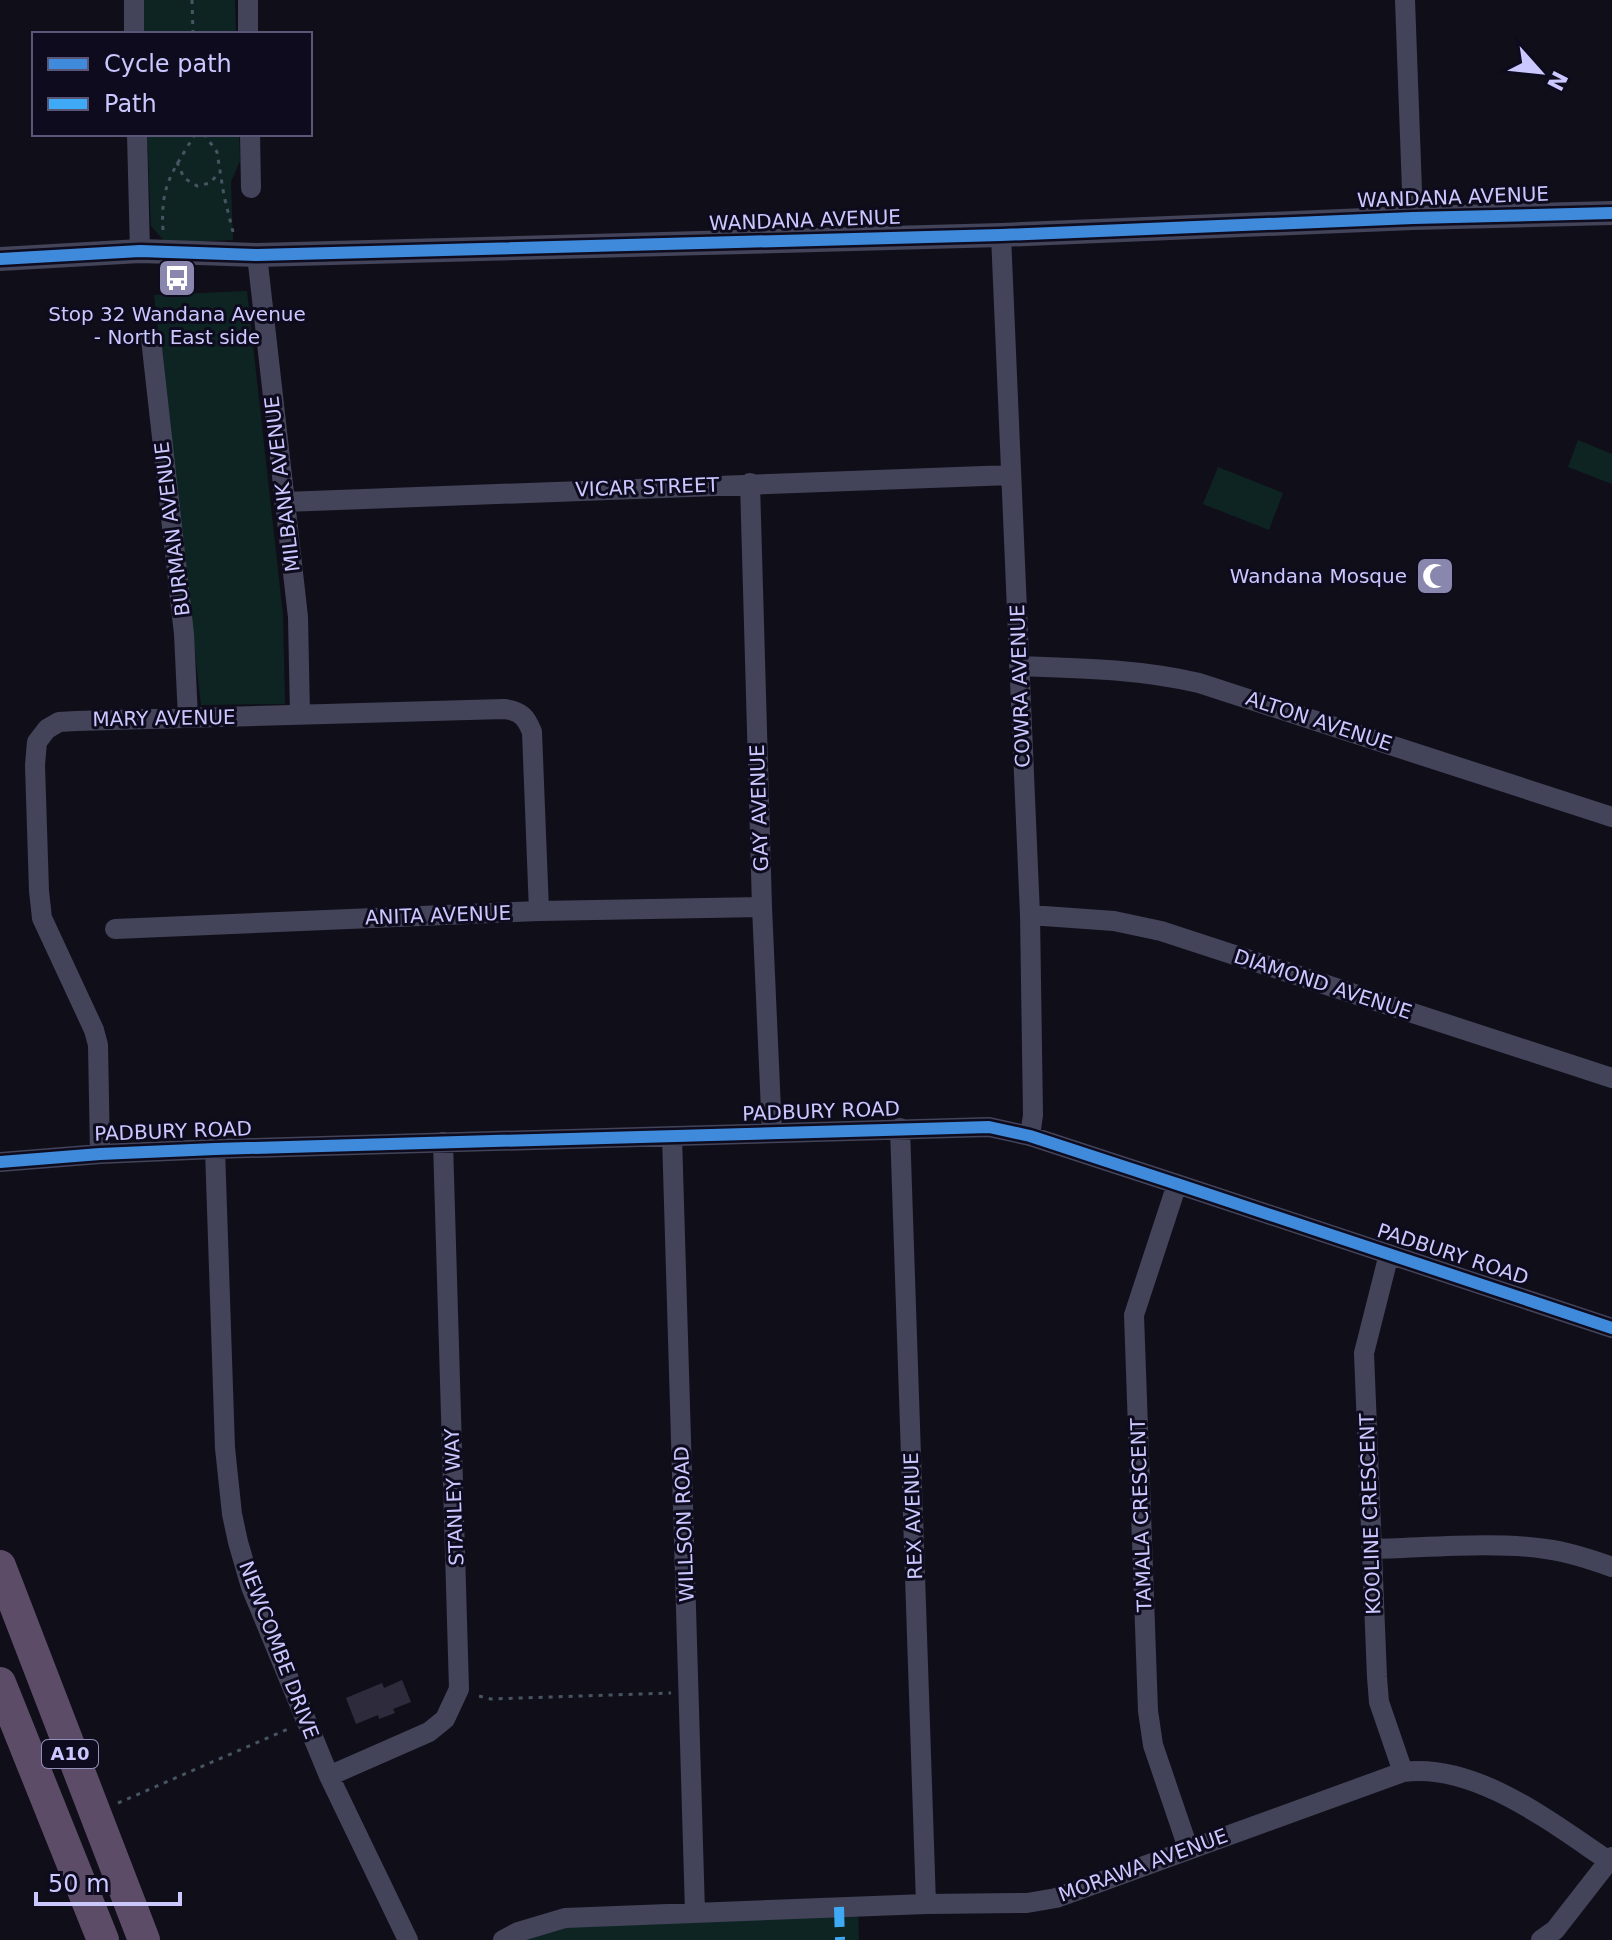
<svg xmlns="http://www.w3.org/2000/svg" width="1612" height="1940" viewBox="0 0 1612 1940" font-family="'DejaVu Sans',sans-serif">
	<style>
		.green { fill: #0e2423 }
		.building { fill: #2e2c3c }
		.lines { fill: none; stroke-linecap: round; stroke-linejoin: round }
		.path { stroke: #465561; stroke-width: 3; stroke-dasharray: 4 6; stroke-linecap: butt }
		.minor { stroke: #43445a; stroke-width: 20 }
		.tertiary { stroke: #43445a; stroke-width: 24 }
		.trunk { stroke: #5c4c68; stroke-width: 32 }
		.quiet { stroke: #3fa9f5; stroke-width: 10; stroke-dasharray: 20 10; stroke-linecap: butt }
		.cycleway-casing { stroke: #0d0b1d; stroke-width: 17 }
		.cycleway { stroke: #408adc; stroke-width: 12 }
		.labels { text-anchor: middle; stroke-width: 6; stroke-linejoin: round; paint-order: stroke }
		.shield { fill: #0d0b1d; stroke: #928fbb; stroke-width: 2 }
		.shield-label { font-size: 18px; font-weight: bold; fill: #cbc7ff }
		.street-label { font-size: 20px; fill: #cbc7ff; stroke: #0d0b1d }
		.poi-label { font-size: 20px; fill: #cbc7ff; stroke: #0d0b1d }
	</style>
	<rect width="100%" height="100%" fill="#100f19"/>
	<path class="green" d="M143 0H235L236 34H144Z
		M147 134H239L240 161 231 182 233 240 166 243 151 226Z
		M247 291 283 615 285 704 201 705 154 295Z
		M1578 440 1612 454V484L1568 467Z
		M1218 467 1283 493 1269 530 1203 504Z
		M858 1906 859 1940H521L565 1918Z"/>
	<path class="building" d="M402 1680 411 1702 393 1709 395 1713 379 1719 378 1715 356 1724 346 1698 382 1683 384 1688Z"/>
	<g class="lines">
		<path class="path" d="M192 0 193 34
			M204 134 217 152 224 196 233 232
			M177 162 184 178 197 186 210 183 219 173
			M163 230C160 184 173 172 195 134
			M479 1696 491 1699 671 1693
			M118 1803 288 1729"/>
		<path class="minor" d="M134 0V34
			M248 0V34
			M1405 0 1413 218
			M137 134 140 251
			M250 134 251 188
			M1001 235 1030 915 1033 1115 1030 1136
			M257 255 298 617 300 715
			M151 339 184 634 188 718
			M750 483 762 907 772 1133
			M284 502 1011 475
			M1019 666C1080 668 1139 669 1199 683L1612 817
			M1030 915 1114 921 1161 931 1612 1078
			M115 929 539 911 762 907
			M900 1128 926 1904
			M672 1136 695 1912
			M215 1149 225 1448 232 1514 238 1542 251 1587 329 1776 408 1940
			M100 1154 98 1045 94 1030 42 918 39 891 35 765 37 742 47 729 59 722 76 721 504 709C521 711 526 717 532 732L539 911
			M0 1162 100 1154 215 1149 989 1127 1030 1136 1177 1184 1612 1328
			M1177 1184 1134 1315 1148 1711 1153 1745 1188 1848
			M1389 1254 1364 1353 1377 1677 1379 1702 1403 1772
			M1371 1549C1425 1548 1494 1541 1546 1549 1569 1552 1590 1559 1612 1567
			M329 1776 429 1732 445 1719 459 1689 443 1142
			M503 1940 518 1932 565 1918 926 1904 1027 1903 1056 1898 1403 1772C1475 1762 1552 1823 1609 1861
			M1541 1940 1555 1930 1612 1857"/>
		<path class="tertiary" d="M0 259 140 251 257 255 1001 235 1413 218 1612 213"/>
		<path class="trunk" d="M0 1566 144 1940
			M0 1683 103 1940"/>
		<path class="quiet" d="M839 1907 840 1940"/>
		<defs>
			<path id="cycleway" d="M0 259 140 251 257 255 1001 235 1413 218 1612 213
				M0 1162 100 1154 215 1149 989 1127 1030 1136 1177 1184 1612 1328"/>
		</defs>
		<use href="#cycleway" class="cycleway-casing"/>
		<use href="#cycleway" class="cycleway"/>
	</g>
	<defs>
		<symbol id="bus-square" viewBox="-11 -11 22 22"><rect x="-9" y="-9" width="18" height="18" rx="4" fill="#8a87ae" stroke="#0d0b1d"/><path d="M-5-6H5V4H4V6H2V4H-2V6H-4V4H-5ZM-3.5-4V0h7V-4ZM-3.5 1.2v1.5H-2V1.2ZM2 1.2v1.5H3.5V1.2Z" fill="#fff"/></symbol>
		<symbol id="mosque-square" viewBox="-11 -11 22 22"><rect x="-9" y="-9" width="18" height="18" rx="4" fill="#8a87ae" stroke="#0d0b1d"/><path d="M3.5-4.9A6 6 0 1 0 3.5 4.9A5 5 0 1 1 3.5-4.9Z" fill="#fff"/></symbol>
	</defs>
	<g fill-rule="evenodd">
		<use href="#bus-square" x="155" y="256" width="44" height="44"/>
		<use href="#mosque-square" x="1413" y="554" width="44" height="44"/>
	</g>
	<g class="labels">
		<rect class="shield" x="42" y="1740" width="56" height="28" rx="6"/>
		<g class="shield-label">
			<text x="70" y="1760">A10</text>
		</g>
		<g class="street-label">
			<text transform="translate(1453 197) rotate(-2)" y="7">WANDANA AVENUE</text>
			<text transform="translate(805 220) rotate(-2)" y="7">WANDANA AVENUE</text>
			<text transform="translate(282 484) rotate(-97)" y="7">MILBANK AVENUE</text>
			<text transform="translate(647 487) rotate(-2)" y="7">VICAR STREET</text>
			<text transform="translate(172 529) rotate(-97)" y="7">BURMAN AVENUE</text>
			<text transform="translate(1020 686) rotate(-92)" y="7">COWRA AVENUE</text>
			<text transform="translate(164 718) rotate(-1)" y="7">MARY AVENUE</text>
			<text transform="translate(1319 721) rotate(18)" y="7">ALTON AVENUE</text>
			<text transform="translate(759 808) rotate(-92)" y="7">GAY AVENUE</text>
			<text transform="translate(438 915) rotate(-2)" y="7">ANITA AVENUE</text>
			<text transform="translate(1323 984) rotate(18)" y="7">DIAMOND AVENUE</text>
			<text transform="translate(821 1111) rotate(-2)" y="7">PADBURY ROAD</text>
			<text transform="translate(173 1131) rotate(-2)" y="7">PADBURY ROAD</text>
			<text transform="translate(1453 1254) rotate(18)" y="7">PADBURY ROAD</text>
			<text transform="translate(454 1497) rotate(-92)" y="7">STANLEY WAY</text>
			<text transform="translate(1370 1514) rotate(-92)" y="7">KOOLINE CRESCENT</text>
			<text transform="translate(1141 1515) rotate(-92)" y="7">TAMALA CRESCENT</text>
			<text transform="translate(913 1516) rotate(-92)" y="7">REX AVENUE</text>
			<text transform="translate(684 1524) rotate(-92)" y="7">WILLSON ROAD</text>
			<text transform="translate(279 1650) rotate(69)" y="7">NEWCOMBE DRIVE</text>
			<text transform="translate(1143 1865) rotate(-20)" y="7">MORAWA AVENUE</text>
		</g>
		<g class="poi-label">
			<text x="177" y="321">Stop 32 Wandana Avenue<tspan x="177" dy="23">- North East side</tspan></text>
			<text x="1407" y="583" text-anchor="end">Wandana Mosque</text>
		</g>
	</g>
	<rect x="32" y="32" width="280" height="104" fill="#0d0b1d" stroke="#595677" stroke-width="2"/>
	<rect x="48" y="58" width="40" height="12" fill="#408adc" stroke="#595677" stroke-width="2"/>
	<text x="104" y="72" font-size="24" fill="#cbc7ff">Cycle path</text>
	<rect x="48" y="98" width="40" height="12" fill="#3fa9f5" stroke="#595677" stroke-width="2"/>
	<text x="104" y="112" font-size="24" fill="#cbc7ff">Path</text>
	<g transform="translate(1540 72) rotate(117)" stroke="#0d0b1d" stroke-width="6" paint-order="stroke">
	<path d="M0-6L14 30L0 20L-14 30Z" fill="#cbc7ff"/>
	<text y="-12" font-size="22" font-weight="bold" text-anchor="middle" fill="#cbc7ff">N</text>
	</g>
	<path d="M36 1892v12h144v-12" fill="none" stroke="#cbc7ff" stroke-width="4"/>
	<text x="48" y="1892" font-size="24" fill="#cbc7ff" stroke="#0d0b1d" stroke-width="6" paint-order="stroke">50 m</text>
</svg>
